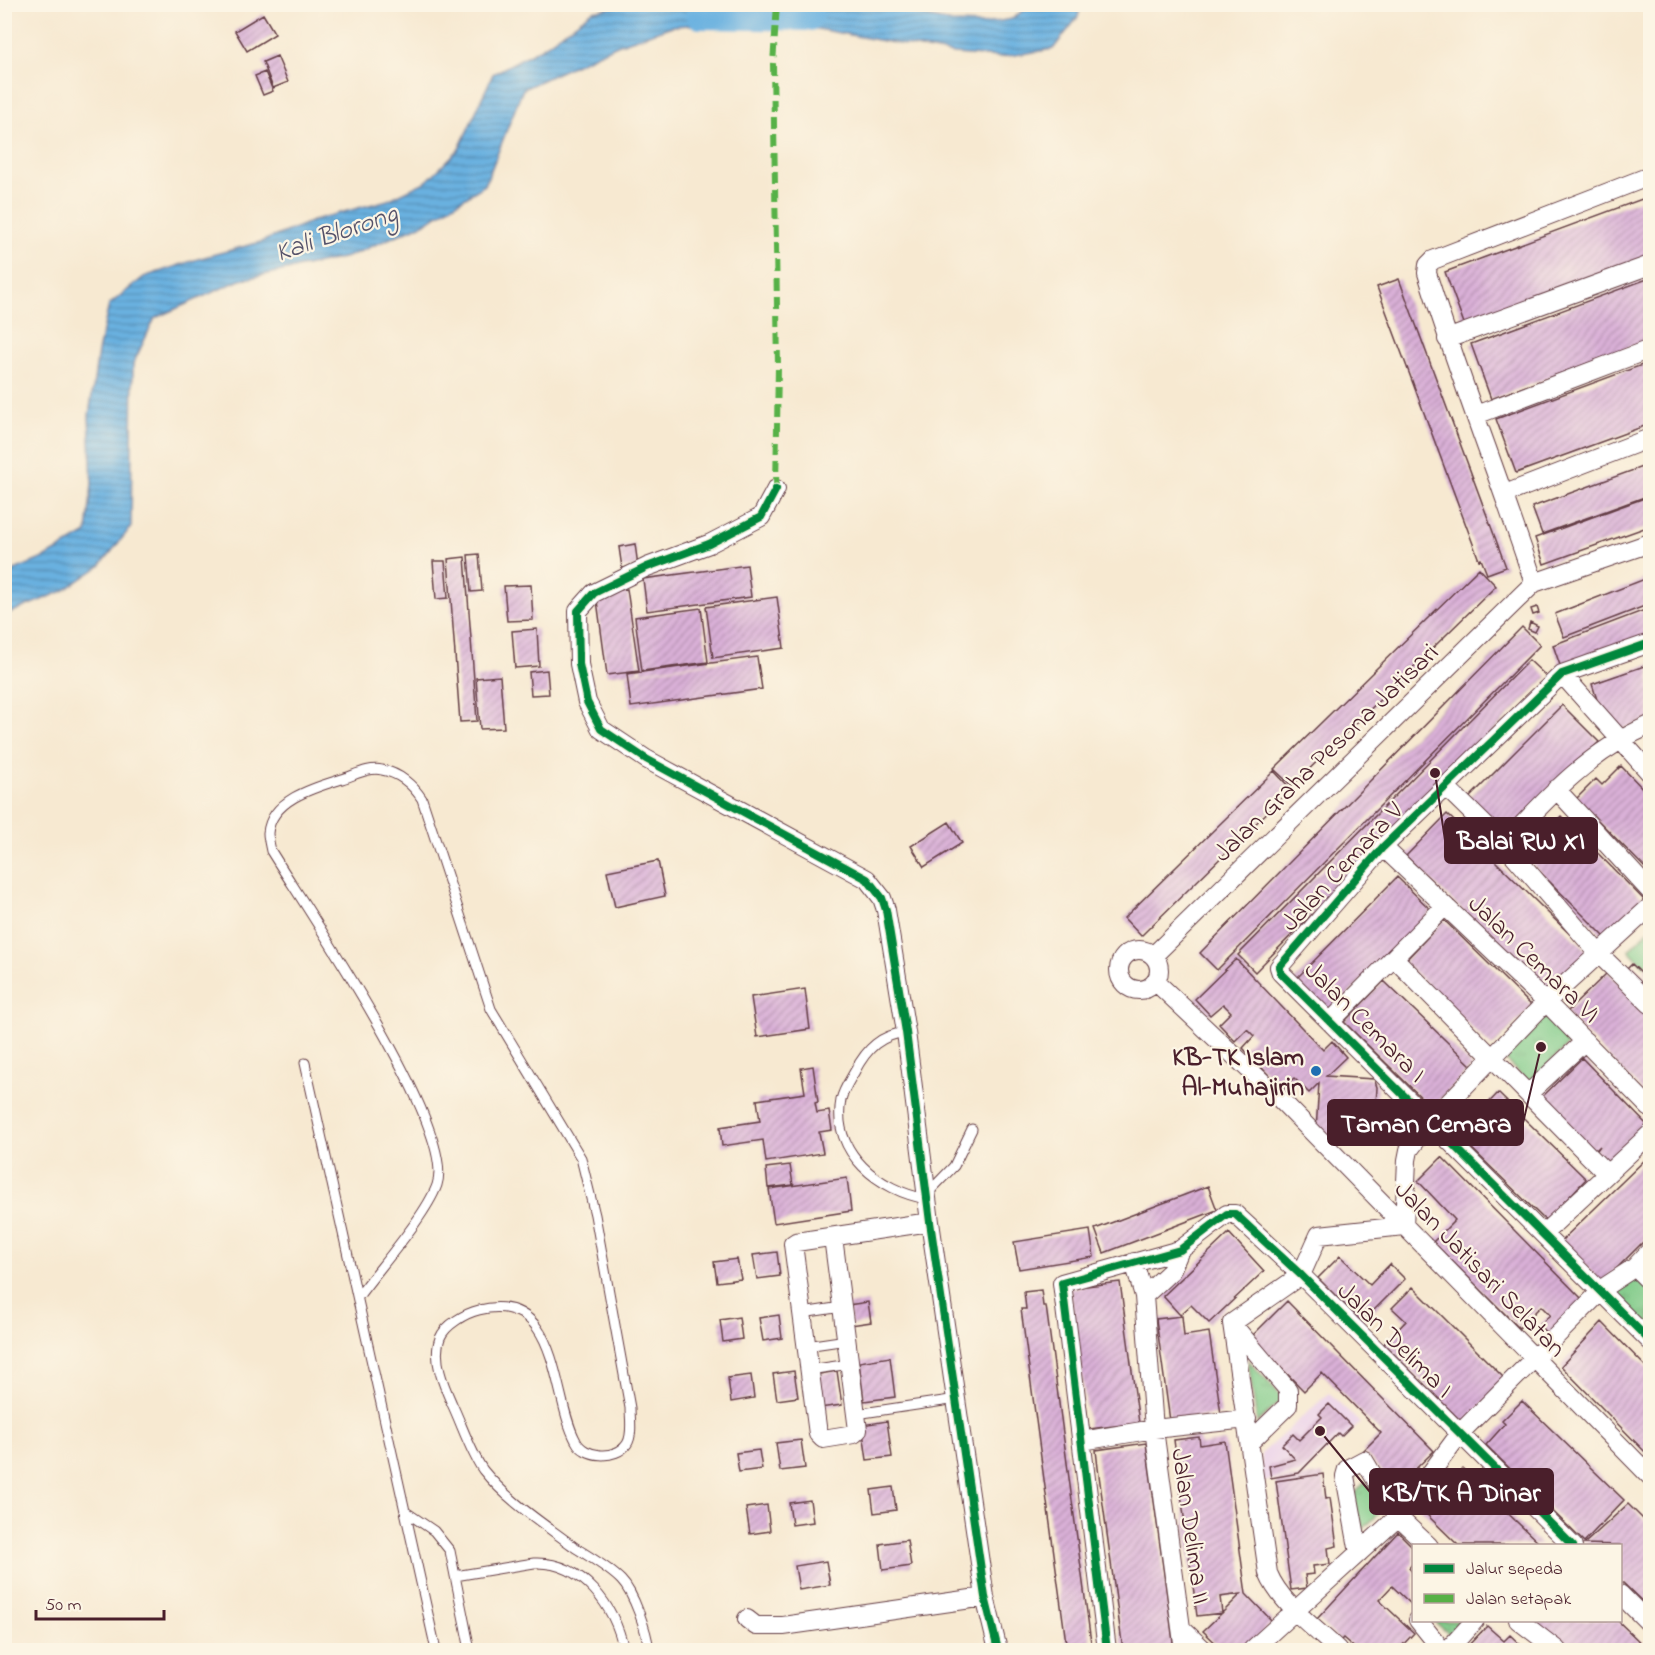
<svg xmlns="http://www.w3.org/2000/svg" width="1655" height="1655" viewBox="0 0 1655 1655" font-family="'Indie Flower',sans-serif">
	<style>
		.built { fill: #ebd1eb }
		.grass { fill: #80cb89; stroke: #65755a; stroke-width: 1.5 }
		.park { fill: url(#park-tufts); stroke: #65755a; stroke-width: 1.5 }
		.water { fill: url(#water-rules); stroke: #5a6886; stroke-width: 1.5 }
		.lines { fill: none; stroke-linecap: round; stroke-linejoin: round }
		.river { stroke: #69b1e0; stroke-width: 30 }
		.building { fill: url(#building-hatch) }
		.service-casing { stroke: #643d44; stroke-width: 11 }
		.minor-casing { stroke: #643d44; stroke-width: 20 }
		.service { stroke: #fff; stroke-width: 9 }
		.minor { stroke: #fff; stroke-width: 18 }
		.quiet { stroke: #57b146; stroke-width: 6; stroke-dasharray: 12 6; stroke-linecap: butt }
		.cycleway-casing { stroke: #fcf5e5; stroke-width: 11 }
		.cycleway { stroke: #00873e; stroke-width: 8 }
		.poi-dot { fill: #1f6fb2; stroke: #fcf5e5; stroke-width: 2 }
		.labels { text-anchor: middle; stroke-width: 4.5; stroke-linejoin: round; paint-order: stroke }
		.street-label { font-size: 26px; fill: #4a1f2b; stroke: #fcf5e5 }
		.poi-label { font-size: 26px; font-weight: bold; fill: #4a1f2b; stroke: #fcf5e5; text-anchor: end }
		.water-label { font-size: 27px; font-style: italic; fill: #55526a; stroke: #fcf5e5 }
		.leader { fill: none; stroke: #4a1f2b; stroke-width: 2 }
		.callout-dot { fill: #4a1f2b; stroke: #fcf5e5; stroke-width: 2 }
		.callout { fill: #4a1f2b; stroke: #4a1f2b; stroke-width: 2 }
		.callout-label { font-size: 27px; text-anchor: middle; font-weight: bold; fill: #fff }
	</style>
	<defs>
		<pattern id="park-tufts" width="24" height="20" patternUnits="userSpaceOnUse" patternTransform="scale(1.5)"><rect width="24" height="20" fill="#80cb89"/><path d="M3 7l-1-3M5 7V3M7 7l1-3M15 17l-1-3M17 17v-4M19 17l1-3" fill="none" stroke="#70ae76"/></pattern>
		<pattern id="water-rules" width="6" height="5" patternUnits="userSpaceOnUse" patternTransform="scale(1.5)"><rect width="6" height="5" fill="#69b1e0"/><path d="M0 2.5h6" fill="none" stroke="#588fb6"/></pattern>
		<pattern id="building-hatch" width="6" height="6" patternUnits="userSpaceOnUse" patternTransform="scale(1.5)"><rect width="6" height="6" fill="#dab1d8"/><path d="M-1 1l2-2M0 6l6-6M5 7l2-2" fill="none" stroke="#b38faf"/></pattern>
	</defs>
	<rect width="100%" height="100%" fill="#fcf5e5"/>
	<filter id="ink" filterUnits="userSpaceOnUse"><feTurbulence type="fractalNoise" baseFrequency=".0167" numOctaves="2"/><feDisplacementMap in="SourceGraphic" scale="12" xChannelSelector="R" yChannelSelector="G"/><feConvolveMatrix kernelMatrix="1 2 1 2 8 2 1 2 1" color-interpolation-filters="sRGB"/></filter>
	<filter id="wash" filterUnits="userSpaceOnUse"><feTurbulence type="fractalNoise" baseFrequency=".008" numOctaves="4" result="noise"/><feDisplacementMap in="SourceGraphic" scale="24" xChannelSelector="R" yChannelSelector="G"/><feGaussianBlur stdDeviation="1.35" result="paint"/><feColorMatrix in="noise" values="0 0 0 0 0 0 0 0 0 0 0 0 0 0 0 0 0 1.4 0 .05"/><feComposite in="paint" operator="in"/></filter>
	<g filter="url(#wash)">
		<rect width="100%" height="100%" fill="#f7e9d1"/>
		<path class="built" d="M1329 1393 1360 1423 1341 1442 1337 1439 1304 1474 1263 1482 1261 1454Z"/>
		<path class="grass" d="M1650 929V960L1644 966 1629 950Z"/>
		<path class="park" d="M1552 1010 1577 1035 1530 1084 1504 1059Z
			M1635 1275 1650 1292V1331L1615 1294Z
			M1248 1360 1283 1398 1257 1423Z
			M1365 1482 1387 1506 1363 1529 1351 1498Z
			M1434 1621H1465L1449 1634Z"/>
		<path class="water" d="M629 4 742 5 743 22 672 26 617 45 523 89 485 185 423 224 347 257 240 280 155 318 133 364 131 527 100 566 63 591 5 615V574L46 557 87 533 92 484 89 416 98 352 109 305 144 277 201 258 261 242 318 219 388 200 427 181 459 149 493 74 543 47 593 11Z
			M768 5H873L891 7 952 23 983 24 1012 19 1030 5H1081L1078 17 1053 49 1001 57 954 54 807 27H768Z"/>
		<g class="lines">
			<path class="river" d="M701 14 809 16"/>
		</g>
		<g id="blocks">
			<path class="building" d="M263 14 275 34 247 51 235 31Z
				M277 56 288 82 273 88 263 62Z
				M265 72 273 91 263 95 255 76Z
				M1650 196V258L1465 326 1445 272Z
				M1650 278V340L1491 399 1471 344Z
				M1399 279 1506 567 1487 574 1481 559 1479 560 1377 287Z
				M1650 362V424L1516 473 1496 419Z
				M1650 464V495L1542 534 1532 507Z
				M1650 496V526L1544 564 1535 538Z
				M635 544 638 566 622 568 619 547Z
				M479 554 482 591 471 592 468 555Z
				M465 557 477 721 460 722 448 559Z
				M433 561H445L448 598 436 599Z
				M747 565 751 597 647 611 643 579Z
				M1479 568 1496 586 1292 786 1274 769Z
				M1650 577V604L1564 637 1555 614Z
				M531 585 533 620 507 621 504 586Z
				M627 589 639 671 607 675 596 593Z
				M777 597 784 648 713 658 706 607Z
				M1537 607 1539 613 1533 615 1531 609Z
				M701 608 708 662 642 671 635 617Z
				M1650 608V637L1562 671 1553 645Z
				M1530 622 1538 626 1535 632 1528 629Z
				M1522 627 1540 645 1217 970 1200 953Z
				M537 629 539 666 515 668 512 631Z
				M757 657 762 689 631 707 627 674Z
				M1529 660 1547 677 1255 972 1238 955Z
				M1650 664V719L1617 731 1600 709 1592 684Z
				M547 670 549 694 531 695 529 672Z
				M500 676 504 728 480 729 476 678Z
				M1562 705 1599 742 1502 839 1465 802Z
				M1621 766 1650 796V873L1593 815 1589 819 1572 803 1596 779 1602 785Z
				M1274 771 1291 789 1141 936 1124 918Z
				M1447 814 1589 953 1549 994 1406 856Z
				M1561 816 1647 903 1609 941 1523 855Z
				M949 822 962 843 924 867 911 846Z
				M658 861 665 896 615 907 607 871Z
				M1397 877 1432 911 1328 1015 1294 981Z
				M1444 920 1532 1006 1492 1047 1404 962Z
				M1236 959 1323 1050 1332 1041 1346 1057 1326 1076 1374 1079 1377 1087 1374 1143 1323 1139 1316 1131 1319 1083 1309 1093 1294 1078 1282 1089 1243 1048 1254 1036 1247 1029 1235 1041 1219 1024 1231 1012 1223 1004 1210 1015 1195 999Z
				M1632 964 1648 980 1640 988 1624 972Z
				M1650 964V978L1644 971Z
				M1608 972 1650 1016V1099L1566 1013Z
				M1384 981 1472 1066 1432 1108 1344 1022Z
				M805 989 810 1029 757 1037 751 997Z
				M1582 1058 1648 1126 1607 1167 1594 1154 1600 1146 1593 1153 1540 1099Z
				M813 1066 818 1102 815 1103 817 1113 829 1111 832 1130 819 1132 823 1153 766 1162 763 1140 722 1146 720 1127 760 1121 757 1100 805 1093 801 1068Z
				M1498 1093 1586 1179 1546 1221 1458 1135Z
				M1649 1156 1650 1235 1602 1283 1561 1241Z
				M1442 1157 1585 1302 1550 1337 1539 1325 1550 1315 1541 1306 1519 1328 1433 1242 1455 1220 1418 1181Z
				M790 1165 793 1185 768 1188 766 1168Z
				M847 1178 851 1211 774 1223 769 1189Z
				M1208 1186 1217 1210 1104 1253 1095 1229Z
				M1090 1230 1094 1257 1019 1269 1014 1242Z
				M1229 1233 1264 1271 1209 1323 1191 1305 1180 1315 1163 1296Z
				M777 1252 780 1276 757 1279 753 1255Z
				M1340 1256 1370 1285 1390 1264 1405 1279 1362 1322 1318 1278Z
				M737 1259 741 1279 717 1282 714 1262Z
				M1120 1282 1139 1423 1089 1429 1070 1288Z
				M1413 1287 1506 1380 1464 1424 1384 1344 1406 1321 1392 1308Z
				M1041 1290 1043 1306H1046L1092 1650H1067L1021 1309H1026L1024 1292Z
				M1287 1301 1434 1451 1397 1487 1363 1451 1381 1433 1322 1373 1304 1391 1251 1337Z
				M868 1302 871 1322 851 1325 848 1305Z
				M779 1315 782 1338 763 1341 759 1318Z
				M1182 1316 1184 1336 1209 1332 1221 1414 1170 1421 1156 1319Z
				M739 1317 742 1339 723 1342 720 1320Z
				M1602 1322 1650 1371V1457L1561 1366Z
				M890 1357 895 1397 864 1401 859 1362Z
				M794 1371 798 1397 777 1400 773 1374Z
				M837 1371 842 1405 819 1408 814 1375Z
				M751 1375 754 1398 731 1402 728 1378Z
				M1522 1401 1624 1500 1584 1542 1486 1445 1505 1424 1502 1421Z
				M1329 1404 1351 1426 1341 1436 1338 1433 1299 1473 1271 1478 1269 1466 1295 1459 1282 1445 1293 1434 1299 1440 1322 1417 1319 1414Z
				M887 1421 892 1457 867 1460 862 1425Z
				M1199 1437 1200 1445 1225 1441 1246 1594 1273 1622 1243 1650H1223L1203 1631 1222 1613 1241 1594 1220 1597 1222 1613 1197 1616 1174 1440Z
				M801 1440 805 1468 780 1471 776 1443Z
				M1146 1443 1169 1611 1174 1650H1123L1098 1468 1096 1450Z
				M759 1450 762 1469 739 1472 736 1453Z
				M1463 1469 1495 1501 1541 1545H1458L1419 1507 1439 1486 1442 1489Z
				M1323 1474 1326 1499 1330 1498 1337 1546 1328 1548 1330 1564 1313 1566 1314 1574 1305 1575 1307 1588 1291 1590 1276 1481Z
				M893 1487 896 1510 874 1513 871 1490Z
				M810 1500 813 1522 792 1525 789 1503Z
				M1628 1504 1650 1526V1609L1620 1580V1545L1584 1544Z
				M767 1505 770 1531 750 1534 746 1508Z
				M1398 1532 1413 1547V1563L1409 1568 1413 1573V1601L1411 1604 1392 1586 1379 1600 1414 1633 1398 1650H1357L1343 1638 1340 1641 1317 1619Z
				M907 1540 911 1566 883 1570 880 1544Z
				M826 1561 830 1585 799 1590 795 1566Z
				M1534 1620H1617L1648 1650H1565Z
				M1487 1626 1504 1641 1510 1635 1526 1650H1464Z"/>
		</g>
	</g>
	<g filter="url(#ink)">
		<use href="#blocks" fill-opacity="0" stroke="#643d44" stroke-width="1.5"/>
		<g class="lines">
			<defs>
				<path id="service" d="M906 1032C881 1035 867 1048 855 1071 850 1080 843 1090 841 1100 831 1153 880 1191 927 1199
					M305 1063 436 1650
					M927 1194 954 1166 972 1129
					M358 1297C379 1268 426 1216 437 1185 457 1128 306 908 271 851 270 846 268 838 268 833 271 799 316 787 342 779 355 775 369 767 382 770 399 773 413 785 422 799L491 1009 581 1158 595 1215 630 1408C630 1419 633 1435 627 1444 616 1460 584 1458 576 1441 551 1396 561 1290 479 1310 466 1313 445 1325 440 1338 432 1359 444 1386 452 1404 462 1425 470 1451 483 1470 508 1501 541 1522 573 1546 589 1557 607 1566 621 1580 634 1593 647 1632 649 1650
					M802 1313 842 1307
					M806 1346 847 1340
					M809 1370 850 1364
					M856 1414 957 1399
					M406 1512 434 1531 450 1551 470 1650
					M455 1576 534 1563C583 1561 615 1607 624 1650"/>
				<path id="minor" d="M1447 339 1650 265
					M1476 415 1650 349
					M776 489 761 517 709 544 647 567 594 593 578 611 579 664 587 702 601 729 646 759 867 879 882 898 886 910 906 1032 930 1222 985 1597 998 1650
					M1505 494 1650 438
					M1534 583C1500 479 1459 378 1427 273L1428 265 1433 260 1650 176
					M1650 643 1562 674 1383 847 1279 967 1281 973 1650 1341
					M1562 674 1650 773
					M1446 787 1504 844 1600 955 1650 1004
					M1556 789 1650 891
					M1504 844C1548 797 1590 751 1650 725
					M1383 847 1546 1002 1650 1108
					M1119 970a20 20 0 1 1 40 0a20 20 0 1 1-40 0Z
					M1153 956 1534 583 1650 543
					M1394 958 1607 1174
					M1156 982 1276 1095 1650 1476
					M1330 1022 1445 906
					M1529 1093 1585 1041
					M1543 1234 1650 1134
					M833 1237 858 1430 854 1434 823 1439 818 1434 793 1244 796 1242 930 1222
					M1180 1250 1171 1271 1144 1296 1154 1429 1184 1650
					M1134 1262 1144 1296
					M1635 1267 1650 1282
					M1233 1325 1288 1390V1405L1250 1442
					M1082 1441 1154 1429 1247 1419
					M1359 1553 1345 1476 1347 1469 1364 1460 1398 1517 1429 1546
					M1620 1594 1650 1624
					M747 1619 756 1626H783L985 1597
					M1418 1620 1442 1650
					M1518 1620 1557 1650
					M1181 1628 1204 1650
					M1107 1650 1062 1283 1180 1250 1227 1214H1235L1301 1275 1573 1546
					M1252 1650 1398 1517 1461 1432 1606 1286 1635 1267 1650 1251
					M1338 1650C1315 1628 1280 1603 1268 1573L1232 1323 1301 1275 1319 1235 1404 1226 1407 1160 1409 1150 1430 1122 1546 1002 1650 907
					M1448 1650 1475 1620"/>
			</defs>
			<use href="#service" class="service-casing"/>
			<use href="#minor" class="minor-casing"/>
			<use href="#service" class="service"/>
			<use href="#minor" class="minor"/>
			<path class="quiet" d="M776 489 778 366 773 64 777 4"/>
			<defs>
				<path id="cycleway" d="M776 489 761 517 709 544 647 567 594 593 578 611 579 664 587 702 601 729 646 759 867 879 882 898 886 910 906 1032 930 1222 985 1597 998 1650
					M1650 643 1562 674 1383 847 1279 967 1281 973 1650 1341
					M1107 1650 1062 1283 1180 1250 1227 1214H1235L1301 1275 1573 1546"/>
			</defs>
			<use href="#cycleway" class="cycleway-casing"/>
			<use href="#cycleway" class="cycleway"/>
		</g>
	</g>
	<circle class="poi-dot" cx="1316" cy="1071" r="6"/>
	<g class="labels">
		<g class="street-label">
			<text transform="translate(1325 752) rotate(-44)" y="9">Jalan Graha Pesona Jatisari</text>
			<text transform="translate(1341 866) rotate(-47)" y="9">Jalan Cemara V</text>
			<text transform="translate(1535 958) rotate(44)" y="9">Jalan Cemara VI</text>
			<text transform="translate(1366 1021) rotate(45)" y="9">Jalan Cemara I</text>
			<text transform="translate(1481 1268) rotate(46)" y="9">Jalan Jatisari Selatan</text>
			<text transform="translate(1396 1339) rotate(45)" y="9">Jalan Delima I</text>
			<text transform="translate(1192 1526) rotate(82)" y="9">Jalan Delima II</text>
		</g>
		<g class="poi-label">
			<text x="1304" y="1065">KB-TK Islam<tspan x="1304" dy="30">Al-Muhajirin</tspan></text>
		</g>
		<g class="water-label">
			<text transform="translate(336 232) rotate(-19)" y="9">Kali Blorong</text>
		</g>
	</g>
	<path class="leader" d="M1435 773L1445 840M1541 1047L1523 1123M1320 1431L1370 1492"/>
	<g class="callout-dot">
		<circle cx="1435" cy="773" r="6"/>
		<circle cx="1541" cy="1047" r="6"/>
		<circle cx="1320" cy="1431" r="6"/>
	</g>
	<g class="callout">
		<rect x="1445" y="818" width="152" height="45" rx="6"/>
		<rect x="1328" y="1100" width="195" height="45" rx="6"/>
		<rect x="1370" y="1469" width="183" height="45" rx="6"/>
	</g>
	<g class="callout-label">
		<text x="1521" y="849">Balai RW XI</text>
		<text x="1426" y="1132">Taman Cemara</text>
		<text x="1461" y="1501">KB/TK A Dinar</text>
	</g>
	<rect width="1655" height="1655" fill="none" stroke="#fcf5e5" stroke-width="24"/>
	<rect x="1412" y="1544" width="210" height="78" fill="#fcf5e5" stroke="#b59f9b" stroke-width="1.5"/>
	<rect x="1424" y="1564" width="30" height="9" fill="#00873e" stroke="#b59f9b" stroke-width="1.5"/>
	<text x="1466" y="1574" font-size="18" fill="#4a1f2b">Jalur sepeda</text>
	<rect x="1424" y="1594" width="30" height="9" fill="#57b146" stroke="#b59f9b" stroke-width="1.5"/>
	<text x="1466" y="1604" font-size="18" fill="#4a1f2b">Jalan setapak</text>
	<path d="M36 1610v9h128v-9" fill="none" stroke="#4a1f2b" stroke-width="3"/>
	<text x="45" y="1610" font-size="18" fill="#4a1f2b" stroke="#fcf5e5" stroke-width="4.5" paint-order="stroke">50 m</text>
</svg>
